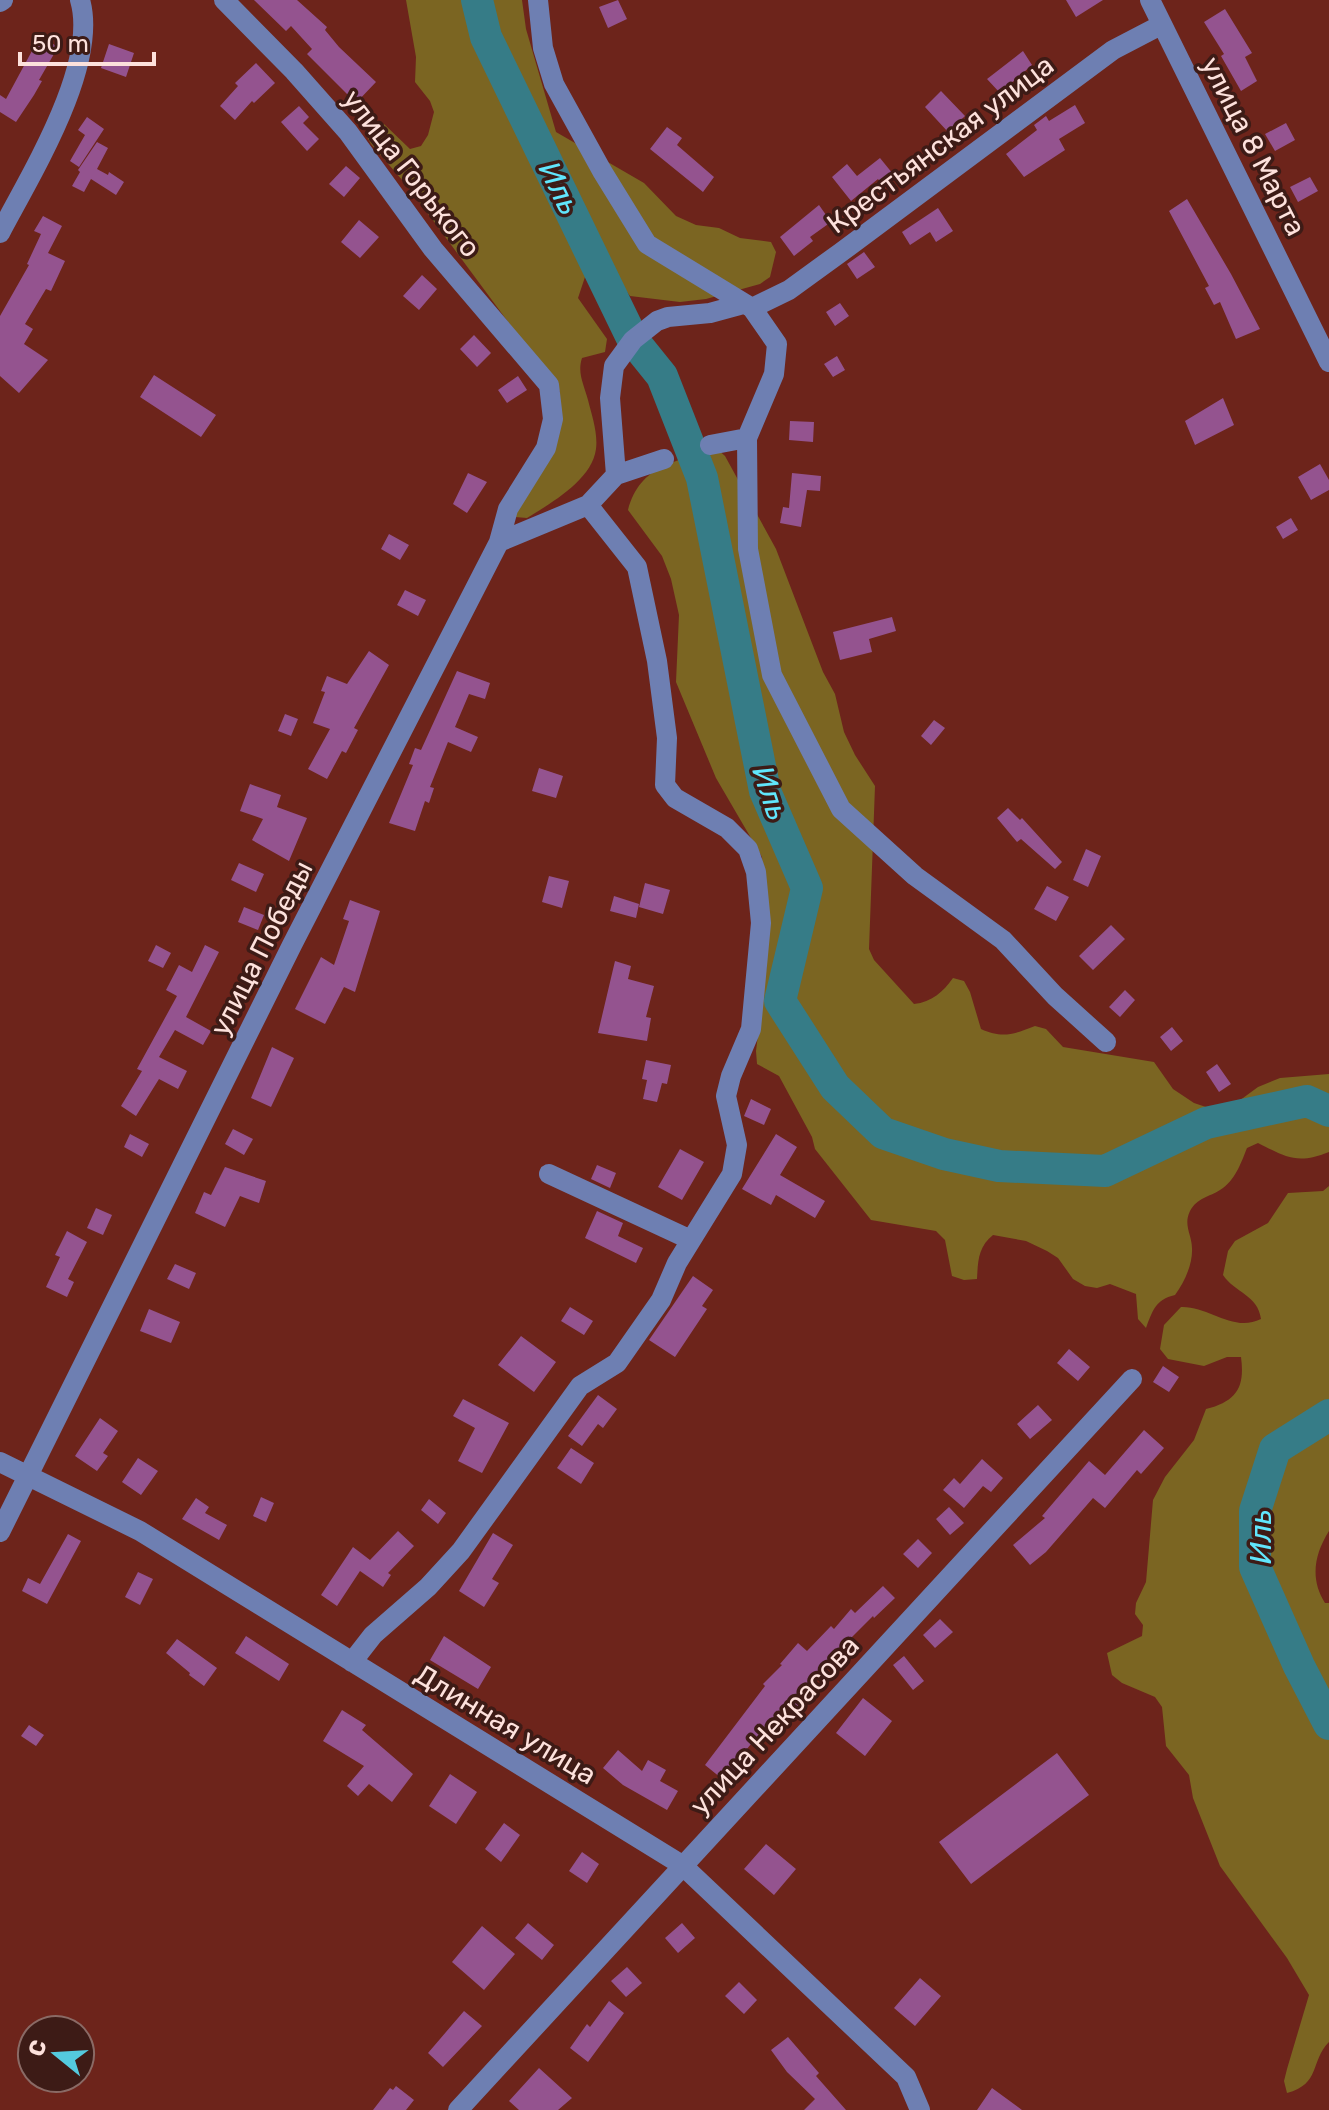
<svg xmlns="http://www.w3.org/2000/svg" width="1329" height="2110" viewBox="0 0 1329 2110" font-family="Rubik,sans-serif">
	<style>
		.green { fill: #7b6522 }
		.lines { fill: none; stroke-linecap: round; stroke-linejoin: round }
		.river { stroke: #367c87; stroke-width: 32 }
		.building { fill: #94538f }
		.minor { stroke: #6e7fb2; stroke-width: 20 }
		.labels { text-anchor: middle; stroke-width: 7; stroke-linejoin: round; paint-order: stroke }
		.street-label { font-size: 28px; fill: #fde1dc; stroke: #3d1b16 }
		.water-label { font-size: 30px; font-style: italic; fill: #61e6fc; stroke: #3d1b16 }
	</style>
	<rect width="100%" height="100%" fill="#6d241b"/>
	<path class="green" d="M406 0H522L526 29 556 132 644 183 676 216 696 225 719 228 740 238 771 242 776 252 770 277 760 284 706 299 680 302 630 296C620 283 613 266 600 258L589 265 578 298 607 339 605 352 582 358C577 373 584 385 588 400 592 416 598 433 596 449 592 480 551 503 527 518L515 517 556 423 560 392 409 188 371 144 365 133 372 124H384L410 149 421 146 428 135 434 112 430 101 415 82 416 57Z
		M716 448 725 456 776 549 823 672 835 694 844 732 855 755 875 786 869 949 874 960 914 1004C932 1002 943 992 953 978L964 981 970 992 981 1029C1003 1039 1014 1034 1035 1026L1046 1029 1063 1047 1154 1062 1173 1089 1194 1103 1215 1110 1228 1109 1258 1087 1280 1078 1329 1074V1152C1297 1165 1286 1157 1258 1143L1247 1148C1241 1163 1235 1181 1220 1190 1209 1197 1197 1198 1190 1211 1183 1225 1192 1235 1192 1248 1193 1264 1184 1283 1175 1295 1155 1300 1153 1310 1146 1328L1138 1319 1136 1294 1110 1284 1097 1288 1085 1286 1073 1279 1058 1258 1047 1251 1026 1241 993 1235C978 1247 978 1261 977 1279L964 1280 952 1276 945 1240 936 1231 871 1220 815 1149 812 1137 779 1076 757 1064 756 1051 767 962 762 857 716 778 676 682 679 615 671 579 662 556 628 510C640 464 677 462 716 448Z
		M1329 1186V1531C1314 1555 1310 1579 1325 1603H1329V2042C1310 2061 1321 2084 1287 2093L1284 2081 1287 2069 1309 1995 1287 1958 1220 1866 1193 1798 1189 1775 1166 1746 1162 1707 1155 1697 1122 1683 1112 1675 1107 1653 1142 1636 1143 1625 1135 1614 1136 1603 1146 1582 1153 1500 1165 1477 1194 1440 1206 1409C1237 1401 1245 1387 1241 1357H1227L1204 1366 1168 1359 1160 1349 1164 1325 1181 1307C1209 1306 1233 1333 1261 1319 1258 1295 1235 1293 1223 1275L1228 1251 1235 1241 1268 1223 1288 1193 1323 1191Z"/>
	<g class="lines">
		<path class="river" d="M477 0 486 37 633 340 662 376 702 478 765 791 807 888 780 1001 835 1087 883 1133 944 1154 999 1166 1105 1171 1206 1123 1307 1101 1329 1111
			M1329 1415 1275 1449 1255 1511V1567L1299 1666 1329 1724"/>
	</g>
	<path class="building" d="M254 0H297L327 27 325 30 339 47 376 82 356 103 307 54 312 49 291 26 286 31Z
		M618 0 627 19 608 28 599 7Z
		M1066 0H1103L1076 17Z
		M1225 9 1252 53 1245 57 1257 81 1241 91 1221 56 1224 54 1204 22Z
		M40 36 58 47 39 80 42 81 34 95 16 122 0 112V95L6 99Z
		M109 44 134 53 126 77 101 68Z
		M1023 51 1032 65 1000 93 987 79Z
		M256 63 275 83 254 103 252 101 235 120 220 106 238 86 235 83Z
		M941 91 965 116 948 132 925 107Z
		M1075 105 1085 123 1059 139 1065 150 1024 177 1006 154 1037 130 1034 125 1046 116 1049 121Z
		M299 106 309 117 303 123 319 139 307 151 281 122Z
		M87 117 104 129 79 167 70 161 85 135 78 130Z
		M1286 123 1295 140 1275 151 1265 134Z
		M667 127 682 138 677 145 714 177 703 192 650 149Z
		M97 142 108 148 97 169 108 175 109 172 124 182 116 195 91 179 84 192 72 186 80 172 78 170Z
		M880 158 893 174 881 183 878 179 851 201 832 177 847 164 857 176Z
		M346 166 360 178 344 197 329 184Z
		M1310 177 1318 191 1298 202 1290 187Z
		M1187 199 1231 274 1260 329 1236 339 1220 302 1214 305 1205 288 1209 286 1169 211Z
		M819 205 831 222 810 237 813 241 794 256 780 237Z
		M938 208 953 231 936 242 930 232 910 245 902 232Z
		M43 216 62 226 48 253 65 261 51 291 46 289 25 324 33 329 24 344 48 360 19 393 0 376V316L29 265 27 264 41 234 34 231Z
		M359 220 379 237 360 258 341 242Z
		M864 252 875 267 857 279 847 264Z
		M422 275 437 289 419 310 403 296Z
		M840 303 849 316 835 326 826 312Z
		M474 335 491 353 477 367 460 349Z
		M837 356 845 370 833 377 824 364Z
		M154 375 216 415 201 437 140 397Z
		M518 376 527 390 507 403 498 390Z
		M1223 398 1234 425 1195 445 1185 421Z
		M790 421 814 422 813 442 789 440Z
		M1320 464 1329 480V490L1311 500 1298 477Z
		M468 473 487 482 467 513 453 504Z
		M792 473 821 476 820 491 807 490 801 527 780 523 783 507 789 508Z
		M1291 518 1298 530 1283 539 1276 527Z
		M389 534 409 545 400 560 381 549Z
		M405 590 426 600 418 616 397 605Z
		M892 617 896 631 869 639 872 652 840 660 833 632Z
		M369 651 389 665 354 728 358 730 346 753 342 751 327 779 308 769 330 729 313 723 325 692 321 691 327 676 347 684Z
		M457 671 490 683 485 699 469 694 455 727 478 737 471 752 448 742 430 787 434 788 429 803 425 801 415 831 389 823 413 765 409 764 415 748 421 750Z
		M285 714 298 719 291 736 278 731Z
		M934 720 945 728 931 745 921 736Z
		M539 768 563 776 556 798 532 791Z
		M250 784 281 795 277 807 307 818 289 861 252 840 263 819 240 811Z
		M1008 808 1020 820 1022 818 1062 862 1055 869 1021 839 1017 842 997 818Z
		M1086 849 1101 856 1088 887 1073 880Z
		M239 863 264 874 256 892 231 880Z
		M549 876 569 881 562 908 542 902Z
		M645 883 670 890 663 914 639 907Z
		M1047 886 1069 897 1056 921 1034 909Z
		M614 896 639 904 636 918 610 911Z
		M350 900 380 911 355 992 344 987 325 1024 295 1009 321 957 334 965 349 921 343 919Z
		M244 907 264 915 258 930 238 922Z
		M1111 925 1125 939 1093 970 1079 956Z
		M156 945 171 953 163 968 148 961Z
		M205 945 219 952 186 1017 211 1031 203 1045 175 1030 159 1057 187 1071 178 1089 159 1079 136 1116 121 1106 142 1071 137 1069 177 996 166 990 179 965 192 972Z
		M615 961 631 966 628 979 654 986 646 1017 651 1018 647 1041 598 1033Z
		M1125 990 1135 1000 1120 1017 1109 1007Z
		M1172 1027 1183 1041 1171 1051 1160 1037Z
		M272 1047 294 1058 271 1107 251 1098Z
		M646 1060 671 1065 667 1084 662 1083 657 1102 643 1099 647 1080 642 1079Z
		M1217 1064 1231 1084 1219 1092 1206 1072Z
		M751 1099 771 1109 764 1125 744 1116Z
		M233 1129 253 1139 244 1155 225 1144Z
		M130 1134 149 1144 142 1157 124 1147Z
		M776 1134 797 1147 780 1175 825 1201 815 1218 776 1195 771 1205 742 1189Z
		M680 1149 704 1162 682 1200 658 1187Z
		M597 1165 616 1173 610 1188 591 1179Z
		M225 1167 266 1181 259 1203 240 1196 225 1227 195 1213 204 1192 211 1195Z
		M96 1208 112 1215 103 1235 87 1228Z
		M597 1211 623 1223 618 1236 643 1248 636 1263 585 1238Z
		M67 1231 87 1242 68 1279 74 1282 67 1297 46 1287 60 1257 55 1255Z
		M175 1264 196 1273 189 1289 167 1279Z
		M693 1276 713 1290 702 1306 707 1309 675 1357 649 1340Z
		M570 1307 593 1321 584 1335 561 1321Z
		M149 1309 180 1322 171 1343 140 1331Z
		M521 1336 556 1362 534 1392 498 1365Z
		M1069 1349 1090 1367 1078 1381 1057 1363Z
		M1163 1366 1179 1377 1169 1392 1153 1382Z
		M598 1395 617 1409 603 1428 598 1424 582 1446 568 1436Z
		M463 1399 509 1423 482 1473 458 1461 475 1428 453 1416Z
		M1038 1405 1052 1420 1030 1439 1017 1424Z
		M100 1418 118 1431 103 1453 108 1456 97 1471 75 1456Z
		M1144 1430 1164 1448 1141 1474 1137 1470 1105 1508 1093 1498 1046 1552 1030 1565 1013 1545 1045 1518 1042 1516 1089 1461 1105 1475Z
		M571 1448 594 1463 581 1484 557 1468Z
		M138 1458 158 1471 141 1495 122 1482Z
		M982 1459 1003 1478 991 1492 983 1486 964 1508 943 1490 954 1478 960 1484Z
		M261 1497 274 1503 266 1522 253 1516Z
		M196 1498 209 1507 205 1513 227 1525 219 1540 182 1519Z
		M429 1499 446 1513 438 1524 421 1510Z
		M949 1507 964 1523 950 1535 936 1519Z
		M398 1531 414 1546 388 1573 391 1575 383 1587 360 1571 337 1606 321 1595 353 1547 370 1560Z
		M493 1533 513 1545 492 1579 499 1583 484 1607 459 1591Z
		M68 1534 81 1541 47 1604 22 1591 28 1578 40 1584Z
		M918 1539 932 1553 918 1568 903 1554Z
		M138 1572 153 1579 140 1605 125 1597Z
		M883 1586 895 1598 874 1618 873 1616 824 1665 826 1667 801 1697 804 1700 791 1712 787 1709 760 1742 755 1739 734 1765 738 1768 726 1782 705 1765 765 1686 763 1684 782 1665 780 1664 798 1643 807 1651 831 1626 834 1629 851 1609 855 1613Z
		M940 1619 953 1632 935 1648 923 1635Z
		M246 1636 289 1664 279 1681 235 1653Z
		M444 1636 491 1667 478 1689 430 1660Z
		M177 1639 217 1668 204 1686 189 1675 190 1673 166 1653Z
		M904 1656 924 1681 913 1690 893 1665Z
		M863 1698 892 1721 865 1756 836 1733Z
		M342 1710 366 1725 362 1730 413 1774 392 1802 369 1784 358 1796 347 1786 364 1766 323 1741Z
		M29 1725 44 1735 36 1746 21 1736Z
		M618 1750 642 1771 648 1760 666 1770 660 1781 678 1791 667 1810 623 1785 603 1768Z
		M1057 1753 1089 1795 971 1884 939 1842Z
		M450 1774 477 1792 456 1824 429 1806Z
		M504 1823 520 1835 501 1862 485 1849Z
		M766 1844 796 1869 774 1895 744 1869Z
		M582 1852 599 1864 587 1883 569 1871Z
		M528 1923 554 1945 542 1960 515 1938Z
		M682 1923 695 1938 678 1953 665 1938Z
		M482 1926 515 1954 484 1990 452 1962Z
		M627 1967 642 1983 626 1997 611 1981Z
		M920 1978 941 1996 915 2026 894 2008Z
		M739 1982 757 2000 744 2014 725 1996Z
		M609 2001 624 2013 588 2062 570 2048 587 2024 590 2027Z
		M464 2011 482 2026 443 2067 428 2053Z
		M788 2037 819 2073 816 2076 846 2110H804L815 2099 787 2072 771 2050Z
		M539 2068 572 2098 558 2110H519L509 2101Z
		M396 2086 414 2100 406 2110H373L390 2088 393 2090Z
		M992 2088 1022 2110H977Z"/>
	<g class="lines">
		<path class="minor" d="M538 0 543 48 554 84 602 171 647 244 752 308 777 344 774 374 747 438 748 549 772 675 841 809 915 876 1003 940 1055 996 1106 1042
			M1150 0 1329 362
			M0 2 3 0
			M0 233C31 174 99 65 80 0
			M752 308 789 290 840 253 1113 50 1161 25
			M710 445 747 438
			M616 475 610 398 614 366 633 340 657 321 668 317 710 313 743 304
			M499 542 588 505 616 475 664 459
			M549 1174 691 1240
			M0 1462 140 1531 682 1865 906 2077 920 2110
			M0 1532 292 945 499 542 508 509 546 448 553 419 549 385 433 249 348 132 294 71 224 0
			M352 1662 373 1635 428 1587 461 1551 580 1386 617 1363 661 1300 677 1263 732 1174 737 1145 726 1096 731 1076 751 1029 761 923 756 872 748 849 727 828 675 798 665 785 667 738 657 661 637 567 588 505
			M458 2110 1132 1379"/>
	</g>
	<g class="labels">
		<g class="street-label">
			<text transform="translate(940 144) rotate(-37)" y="10">Крестьянская улица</text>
			<text transform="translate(1254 146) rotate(63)" y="10">улица 8 Марта</text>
			<text transform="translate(412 173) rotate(52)" y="10">улица Горького</text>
			<text transform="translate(261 948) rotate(-63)" y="10">улица Победы</text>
			<text transform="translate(506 1724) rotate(31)" y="10">Длинная улица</text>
			<text transform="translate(774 1725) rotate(-47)" y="10">улица Некрасова</text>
		</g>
		<g class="water-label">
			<text transform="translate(559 188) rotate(64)" y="10">Иль</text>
			<text transform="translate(770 793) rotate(72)" y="10">Иль</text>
			<text transform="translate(1261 1537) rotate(-90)" y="10">Иль</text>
		</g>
	</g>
	<g transform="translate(56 2054) rotate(288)"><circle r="38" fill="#3d1b16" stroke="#8a6a65" stroke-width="2"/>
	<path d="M0-6L14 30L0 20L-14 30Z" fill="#54cade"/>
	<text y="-12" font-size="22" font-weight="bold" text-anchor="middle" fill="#fde1dc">С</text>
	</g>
	<path d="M20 52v12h134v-12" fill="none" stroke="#fde1dc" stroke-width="4"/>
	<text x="32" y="52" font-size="24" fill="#fde1dc" stroke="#3d1b16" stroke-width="6" paint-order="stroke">50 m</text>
</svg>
